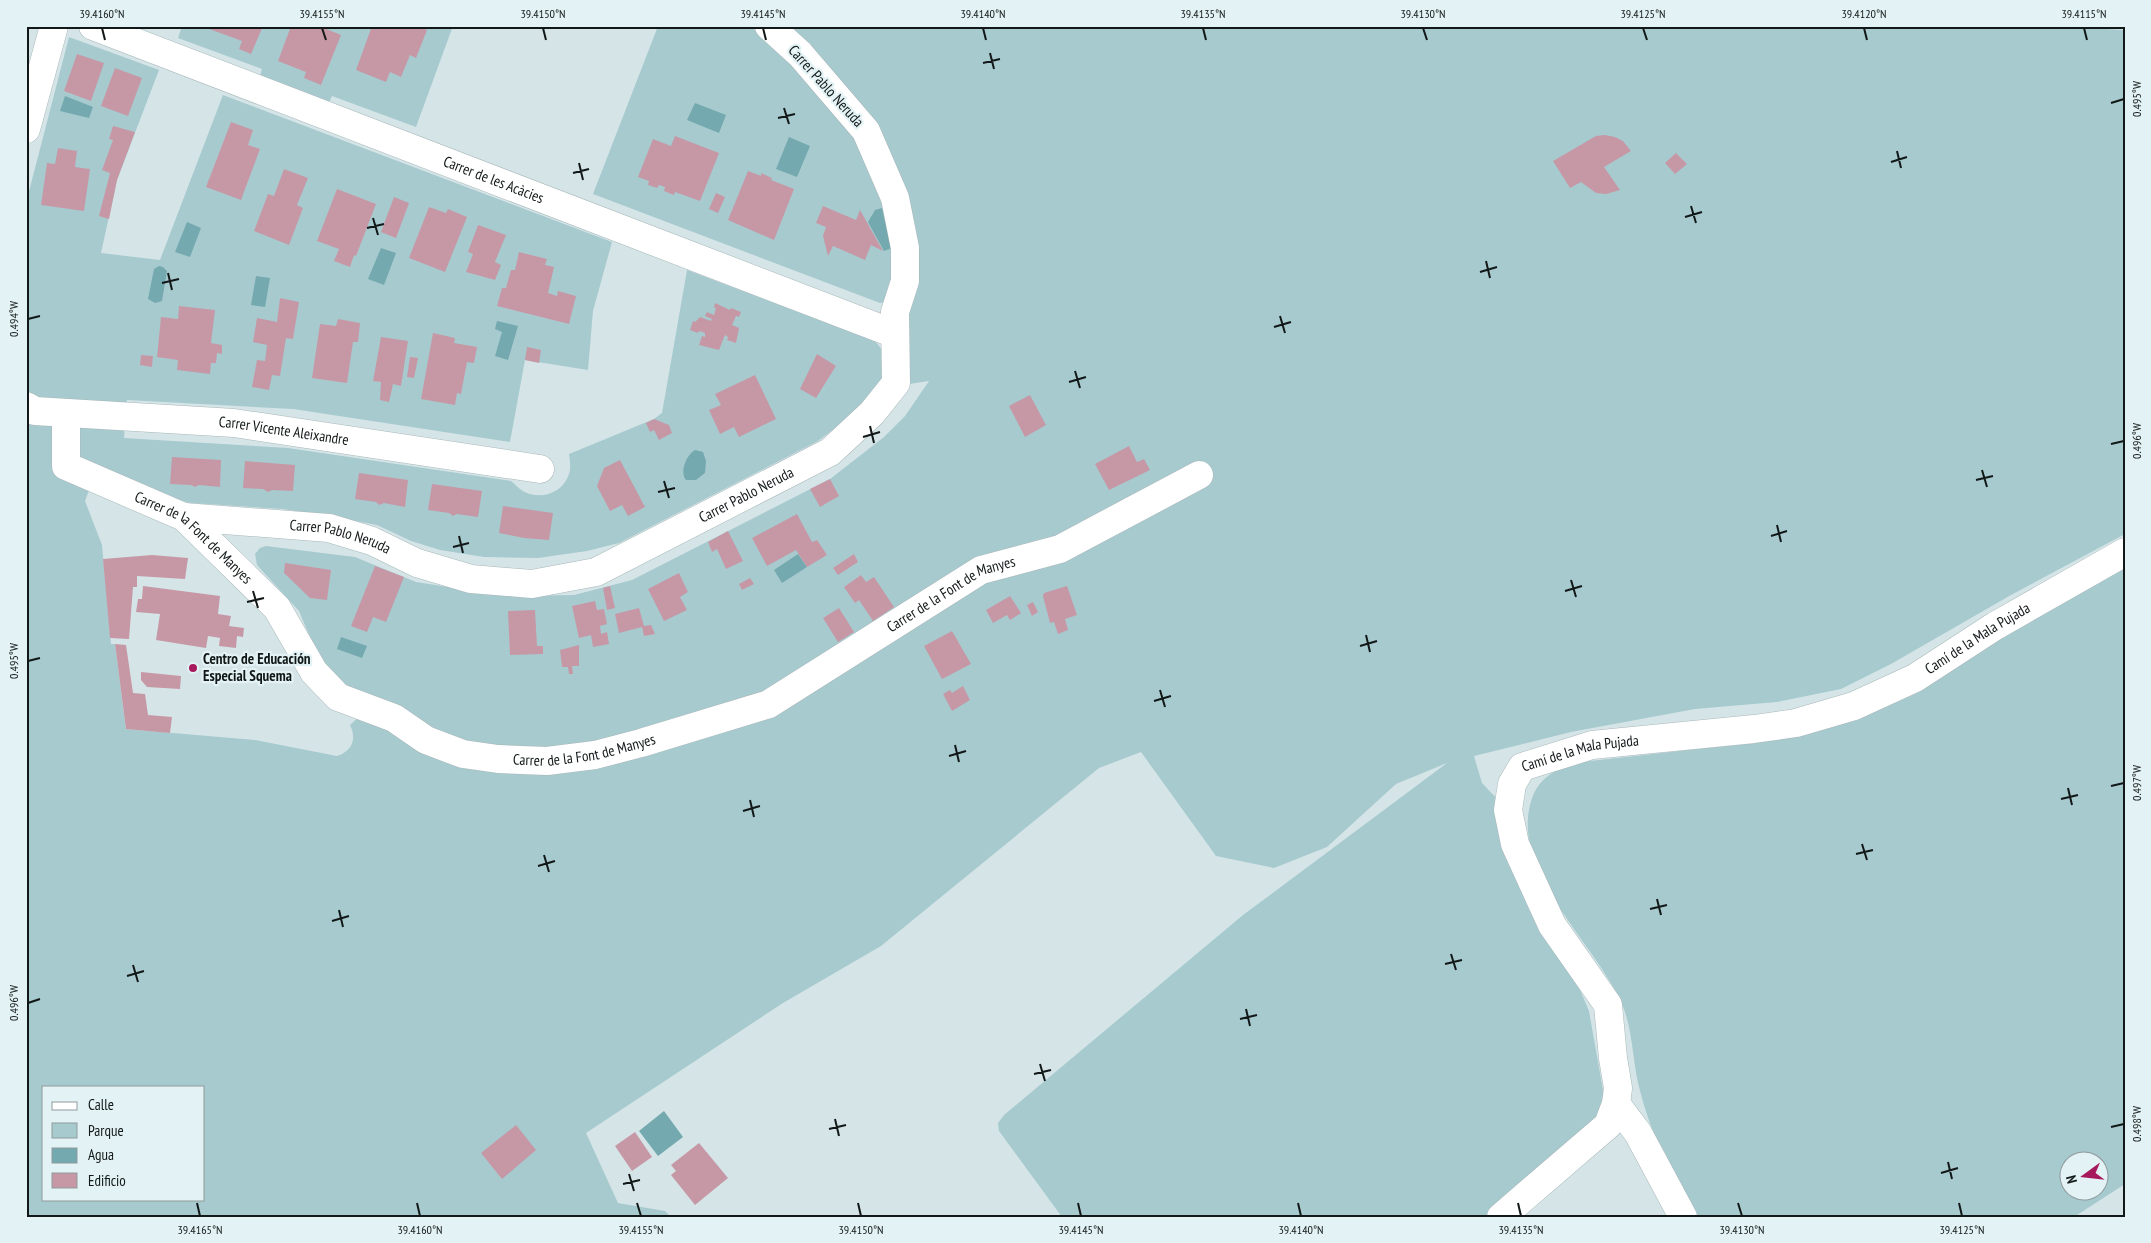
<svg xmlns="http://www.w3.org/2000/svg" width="2151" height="1243" viewBox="0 0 2151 1243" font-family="'PT Sans Narrow',sans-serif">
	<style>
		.green { fill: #a7cacf; fill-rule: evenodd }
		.water { fill: #73a9af }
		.building { fill: #c698a6 }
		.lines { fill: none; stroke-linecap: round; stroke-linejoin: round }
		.minor-casing { stroke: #a9b8ba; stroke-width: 29 }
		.minor { stroke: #fff; stroke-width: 28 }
		.ticks { fill: none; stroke: #121818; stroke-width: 2 }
		.poi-dot { fill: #a6195c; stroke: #e3f2f4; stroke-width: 2 }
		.labels { text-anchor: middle; stroke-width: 4.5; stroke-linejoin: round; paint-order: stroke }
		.street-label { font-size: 15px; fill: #121818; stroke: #e3f2f4 }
		.poi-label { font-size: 15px; font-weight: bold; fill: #121818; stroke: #e3f2f4; text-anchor: start }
		.neatline { fill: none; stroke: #121818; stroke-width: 2 }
		.ticks-label { font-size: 12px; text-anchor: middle; fill: #121818 }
	</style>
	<rect width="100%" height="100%" fill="#d5e5e7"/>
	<path class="green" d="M182 26H453L416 127 332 96 329 103 260 76 262 69 178 38Z
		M658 26H2050L2125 30V534L2011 595 1891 664 1841 689 1777 702 1695 709 1571 732 1474 756 1482 783 1500 802 1589 1011 1606 1107 1604 1118 1490 1217H1062L999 1131 998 1123 1004 1115 1243 915 1447 763 1396 784 1327 847 1274 868 1216 856 1141 752 1099 768 881 946 783 1003 586 1133 618 1203 665 1211 671 1217H26V203L69 37 159 70 117 180 101 253 160 260 223 95 612 242 593 311 588 370 525 360 510 442 293 409 127 400 124 438 288 448 511 481C515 484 519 489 523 491 540 501 563 493 569 474 571 468 570 461 569 454L654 419 662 413 687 270 875 341 887 356 888 376 856 412 818 441 619 543 587 551 538 558 484 557 440 550 411 541 377 525 324 515 282 509 191 503 163 496 98 466 85 501 102 545 111 644H115L126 729 255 740 337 756C352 751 357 739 350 725L377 700 339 682 318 656 299 611 257 565 255 554 260 548 266 546 355 557 416 582 507 596 574 595 632 580 830 479 884 437 905 416 929 381 903 385 886 302 880 303 593 194ZM44 1087H204V1199H44Z
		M2125 563V1184L2074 1217H1690C1671 1174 1650 1132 1639 1087 1632 1059 1633 1028 1621 1002 1595 944 1513 873 1530 805 1537 777 1555 769 1581 762L1761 742 1828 727 1870 714 1919 692 2004 635ZM2068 1160H2098V1190H2068Z"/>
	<path class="water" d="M65 96 93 107 89 118 60 111Z
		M695 103 726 115 719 133 687 120Z
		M789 137 810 146 797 177 776 169Z
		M882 208 892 248 884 251 868 222 875 210Z
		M187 222 201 228 190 257 175 252Z
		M381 248 396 253 384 285 368 279Z
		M159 266 163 267 167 271 162 301 155 303 148 299 154 269Z
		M256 276 270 278 265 307 251 305Z
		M497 321 518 326 508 360 495 356 502 332 495 329Z
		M695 450 703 452 706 461 705 473 696 480H686C679 472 687 454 695 450Z
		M798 554 807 567 782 583 774 570Z
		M341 637 367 646 362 658 337 649Z
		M664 1111 683 1137 658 1156 639 1131Z"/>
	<path class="building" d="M201 26H263L251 54 239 49 242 41Z
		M291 26H307L313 29 314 26H319L341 35 321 85 304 78 306 72 278 61Z
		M372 26H417L427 30 416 58 410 55 401 77 390 72 386 82 356 70Z
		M77 54 104 63 91 101 64 91Z
		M115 68 142 78 128 116 101 106Z
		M231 122 253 130 248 145 260 149 241 200 206 187Z
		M113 126 135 132 117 180 109 219 99 216 110 173 102 170 113 140 109 139Z
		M1605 135 1615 137 1623 141 1631 151 1604 167 1620 190 1606 194 1596 193 1581 182 1570 188 1553 161 1596 136Z
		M675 136 719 153 700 201 675 192 674 195 664 191 665 187 659 185 657 188 648 185 649 181 638 177 653 139 671 146Z
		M58 148 77 151 75 167 90 169 84 211 41 205 47 163 55 164Z
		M1676 153 1687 164 1675 174 1665 163Z
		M284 169 308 178 297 205 303 208 289 245 254 231 268 194 274 196Z
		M748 171 761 176V173L772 178 771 180 794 189 774 240 728 220Z
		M337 189 376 204 356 256 354 255 350 267 334 261 339 249 317 241Z
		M716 193 725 197 718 213 709 209Z
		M394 197 409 203 396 238 381 232Z
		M823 206 856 220 860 210 883 251 871 245 865 260 833 246 828 256 823 236 826 227 816 223Z
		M429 207 446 213 448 209 467 217 445 272 409 258Z
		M478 225 506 235 495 262 501 265 495 280 466 272 473 254 468 252Z
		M519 252 547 259 545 265 554 267 548 293 557 296 558 291 576 296 569 324 497 306 502 288H506L511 270H515Z
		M280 298 299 302 293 339 286 338 280 376 272 375 269 390 252 387 257 360 265 361 267 345 253 342 257 318 277 322Z
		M715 303 730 310 731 308 741 312 739 317 736 316 732 325 739 328 736 343 727 340 728 337 725 335 719 350 699 345 702 336 705 337V333L699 331 698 333 690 330 693 321 695 322 700 317 711 321 712 319 705 316 707 312 714 315 716 308H714Z
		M179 306 215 310 211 343 222 345V354L217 353 216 363H211L210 374 177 370 178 360 157 357 161 317 178 319Z
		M338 319 360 323 358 342H353L347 383 312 378 320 324 336 326Z
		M433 333 455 338 454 343 477 347 474 363 467 362 461 394 457 393 455 405 421 399Z
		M381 337 408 341 401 386 393 384 389 402 380 400 381 382 373 381Z
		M527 347 541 350 539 363 525 360Z
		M817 354 836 366 816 398 800 389Z
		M141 355 153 356 152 367 140 365Z
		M410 357 418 358 414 378 407 377Z
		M755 375 776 419 739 437 734 427 720 434 709 410 721 405 715 394Z
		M1030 395 1046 425 1025 437 1009 406Z
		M654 419 669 425 672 433 659 440 654 430 650 432 646 423Z
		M1129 446 1137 462 1144 459 1150 470 1109 490 1095 464Z
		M172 457 221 460 220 487 199 485 195 487 191 485 170 484Z
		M620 460 645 507 628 516 622 505 610 511 597 486 604 468Z
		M245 461 295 465 293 491 272 490 268 492 263 489 243 488Z
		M359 473 408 480 405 507 384 503 379 505 376 502 355 499Z
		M830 479 839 496 820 507 810 489Z
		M432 484 482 491 478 517 457 514 453 516 449 513 428 510Z
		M503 506 553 513 549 540 524 538 499 533Z
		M797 514 812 542 817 540 827 555 807 567 796 550 767 566 752 538Z
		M728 531 743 561 726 569 717 549 712 552 708 542Z
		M854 554 858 562 838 575 833 568Z
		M152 555 188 558 185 579 137 576V587H133L129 639 110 638 103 559Z
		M285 563 331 570 327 600 310 598 284 573Z
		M375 566 404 577 386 622 373 617 367 632 351 626Z
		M679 573 688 592 680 597 687 610 664 621 648 589Z
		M861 575 866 582 874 577 894 607 873 621 859 600 855 603 844 587Z
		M750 578 754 584 742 590 739 584Z
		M143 586 220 596 218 614 231 616 229 626 244 628 243 637 237 636 236 648 219 646 220 638 208 636 206 648 156 640 160 614 136 612 138 599H142Z
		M610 586 615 608 607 610 603 588Z
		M1067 586 1077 615 1065 619 1068 630 1058 634 1054 622 1050 623 1043 596 1044 593Z
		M1010 596 1021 613 1010 620 1007 615 993 623 986 610Z
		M595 601 597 610 604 609 607 624 600 626 601 634 607 632 609 644 593 647 591 635 579 638 572 606Z
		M1033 602 1038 612 1032 616 1027 605Z
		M639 608 644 626 651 625 655 634 644 636 642 627 619 633 615 614Z
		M839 608 854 632 838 642 823 618Z
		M535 610 537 646H543V654L510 655 508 611Z
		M952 631 971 664 942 679 924 646Z
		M115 644 126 645 133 693 145 694 148 715 172 717 170 733 126 729Z
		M579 645V666H572L573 674H569L568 667H562L560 650Z
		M141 672 181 676 180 689 147 687 141 680Z
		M963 686 970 700 952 711 943 694 950 690 952 693Z
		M516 1125 536 1150 502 1179 481 1153Z
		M635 1132 652 1157 632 1171 615 1146Z
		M699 1143 728 1178 695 1205 671 1175 676 1171 671 1165Z"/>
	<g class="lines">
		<defs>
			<g id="minor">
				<path id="s1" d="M93 26 895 334"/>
				<path d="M26 129 54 26"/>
				<path id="s2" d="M26 406 35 411 234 423 540 469"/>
				<path id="s3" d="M66 413V466L184 517 277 608 314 672 338 697 394 718 426 740 463 754 498 759 547 761 595 755 641 743 769 704 981 570 1060 549 1199 475"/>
				<path id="s4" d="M184 517 329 528 372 541 417 563 471 579 532 584 596 572 830 452 872 413 896 383 895 312 905 281V248L895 198 866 131 800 54 769 26"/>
				<path d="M1616 1104 1638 1133 1683 1217"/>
				<path id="s5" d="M1501 1217 1608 1125 1616 1104 1618 1088 1613 1058 1608 1005 1552 925 1515 844 1508 810 1512 784 1522 767 1592 745 1754 729 1796 723 1854 706 1915 678 1995 626 2125 552"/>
			</g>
		</defs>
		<use href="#minor" class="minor-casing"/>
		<use href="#minor" class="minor"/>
	</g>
	<path class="ticks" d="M102 28 105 40M322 28 326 40M543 28 546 40M763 28 766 40M983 28 986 40M1203 28 1206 40M1423 28 1427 40M1643 28 1647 40M1864 28 1867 40M2084 28 2087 40M990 53 994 69M983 63 1000 59M2111 103 2124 99M784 108 789 124M778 118 795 114M1897 151 1901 168M1891 162 1907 157M579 163 583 180M573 173 589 169M1691 206 1696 223M1685 217 1702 212M373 218 378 235M367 228 384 224M1486 261 1490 278M1480 272 1497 267M168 273 172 290M162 283 179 279M1280 316 1285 333M28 319 40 316M1274 327 1291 322M1075 371 1080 388M1069 382 1086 377M870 426 874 443M863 437 880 432M2111 444 2124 441M1982 470 1987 487M1976 480 1993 476M664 481 669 498M658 492 675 488M1777 525 1781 542M459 536 463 553M1771 536 1787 531M453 547 469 543M1571 580 1576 597M253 591 258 608M1565 591 1582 586M247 602 264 598M1366 635 1370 652M1360 646 1377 641M28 661 40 658M1160 690 1165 707M1154 701 1171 696M955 745 959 762M949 756 966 751M2111 786 2124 783M2068 788 2072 805M2061 799 2078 795M750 800 754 817M743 811 760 806M1862 844 1867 860M1856 854 1873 850M544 855 549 872M538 866 555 861M1657 899 1661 915M1650 909 1667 905M339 910 343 927M332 921 349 916M1451 954 1456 970M1445 964 1462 960M133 965 138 982M127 976 144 971M28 1003 40 999M1246 1009 1250 1026M1240 1019 1257 1015M1040 1064 1045 1081M1034 1074 1051 1070M835 1119 839 1136M2111 1127 2124 1124M829 1129 846 1125M1948 1162 1952 1179M1941 1173 1958 1168M629 1174 634 1191M623 1184 640 1180M197 1203 200 1216M417 1203 420 1216M637 1203 641 1216M858 1203 861 1216M1078 1203 1081 1216M1298 1203 1301 1216M1518 1203 1521 1216M1738 1203 1742 1216M1959 1203 1962 1216"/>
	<circle class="poi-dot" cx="193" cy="668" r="5"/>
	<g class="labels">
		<g class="street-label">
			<text transform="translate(826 86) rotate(48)" y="5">Carrer Pablo Neruda</text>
			<text dy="5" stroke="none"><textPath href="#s1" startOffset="429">Carrer de les Acàcies</textPath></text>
			<text dy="5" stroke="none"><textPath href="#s2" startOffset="260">Carrer Vicente Aleixandre</textPath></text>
			<text dy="5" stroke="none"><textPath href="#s4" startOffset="592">Carrer Pablo Neruda</textPath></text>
			<text dy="5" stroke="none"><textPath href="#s4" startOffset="158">Carrer Pablo Neruda</textPath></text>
			<text dy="5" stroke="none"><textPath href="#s3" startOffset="201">Carrer de la Font de Manyes</textPath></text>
			<text dy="5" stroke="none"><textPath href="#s3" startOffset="1086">Carrer de la Font de Manyes</textPath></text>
			<text dy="5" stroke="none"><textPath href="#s5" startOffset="1011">Camí de la Mala Pujada</textPath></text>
			<text dy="5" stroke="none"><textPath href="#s3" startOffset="681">Carrer de la Font de Manyes</textPath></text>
			<text dy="5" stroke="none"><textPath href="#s5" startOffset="591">Camí de la Mala Pujada</textPath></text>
		</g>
		<g class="poi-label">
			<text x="203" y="664">Centro de Educación<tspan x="203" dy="17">Especial Squema</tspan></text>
		</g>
	</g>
	<rect width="2151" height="1243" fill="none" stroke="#e3f2f4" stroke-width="55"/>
	<rect x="42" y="1086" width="162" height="115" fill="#e3f2f4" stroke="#8f9b9c"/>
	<rect x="52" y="1102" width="25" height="8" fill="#ffffff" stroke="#8f9b9c"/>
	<text x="88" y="1110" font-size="15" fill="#121818">Calle</text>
	<rect x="52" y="1123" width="25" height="15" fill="#a7cacf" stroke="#8f9b9c"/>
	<text x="88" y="1136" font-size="15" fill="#121818">Parque</text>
	<rect x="52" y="1148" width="25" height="15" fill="#73a9af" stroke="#8f9b9c"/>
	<text x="88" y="1160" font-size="15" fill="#121818">Agua</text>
	<rect x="52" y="1173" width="25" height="15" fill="#c698a6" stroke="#8f9b9c"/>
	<text x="88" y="1186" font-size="15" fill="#121818">Edificio</text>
	<g transform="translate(2084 1176) rotate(255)"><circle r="24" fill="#e3f2f4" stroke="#8f9b9c"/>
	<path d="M0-4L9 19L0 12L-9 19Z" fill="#a6195c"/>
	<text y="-8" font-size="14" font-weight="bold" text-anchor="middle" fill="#121818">N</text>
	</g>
	<rect x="28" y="28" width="2096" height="1188" class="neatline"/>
	<g class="ticks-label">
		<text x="102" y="18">39.4160°N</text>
		<text x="322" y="18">39.4155°N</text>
		<text x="543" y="18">39.4150°N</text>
		<text x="763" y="18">39.4145°N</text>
		<text x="983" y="18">39.4140°N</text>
		<text x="1203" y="18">39.4135°N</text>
		<text x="1423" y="18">39.4130°N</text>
		<text x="1643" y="18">39.4125°N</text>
		<text x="1864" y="18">39.4120°N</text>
		<text x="2084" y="18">39.4115°N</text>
		<text transform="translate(2137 99) rotate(-90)" y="4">0.495°W</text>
		<text transform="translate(14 319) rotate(-90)" y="4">0.494°W</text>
		<text transform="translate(2137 441) rotate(-90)" y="4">0.496°W</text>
		<text transform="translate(14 661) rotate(-90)" y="4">0.495°W</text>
		<text transform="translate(2137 783) rotate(-90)" y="4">0.497°W</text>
		<text transform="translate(14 1003) rotate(-90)" y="4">0.496°W</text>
		<text transform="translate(2137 1124) rotate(-90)" y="4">0.498°W</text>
		<text x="200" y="1234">39.4165°N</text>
		<text x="420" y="1234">39.4160°N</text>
		<text x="641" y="1234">39.4155°N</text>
		<text x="861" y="1234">39.4150°N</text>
		<text x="1081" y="1234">39.4145°N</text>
		<text x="1301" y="1234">39.4140°N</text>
		<text x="1521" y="1234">39.4135°N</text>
		<text x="1742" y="1234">39.4130°N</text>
		<text x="1962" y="1234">39.4125°N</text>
	</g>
</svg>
